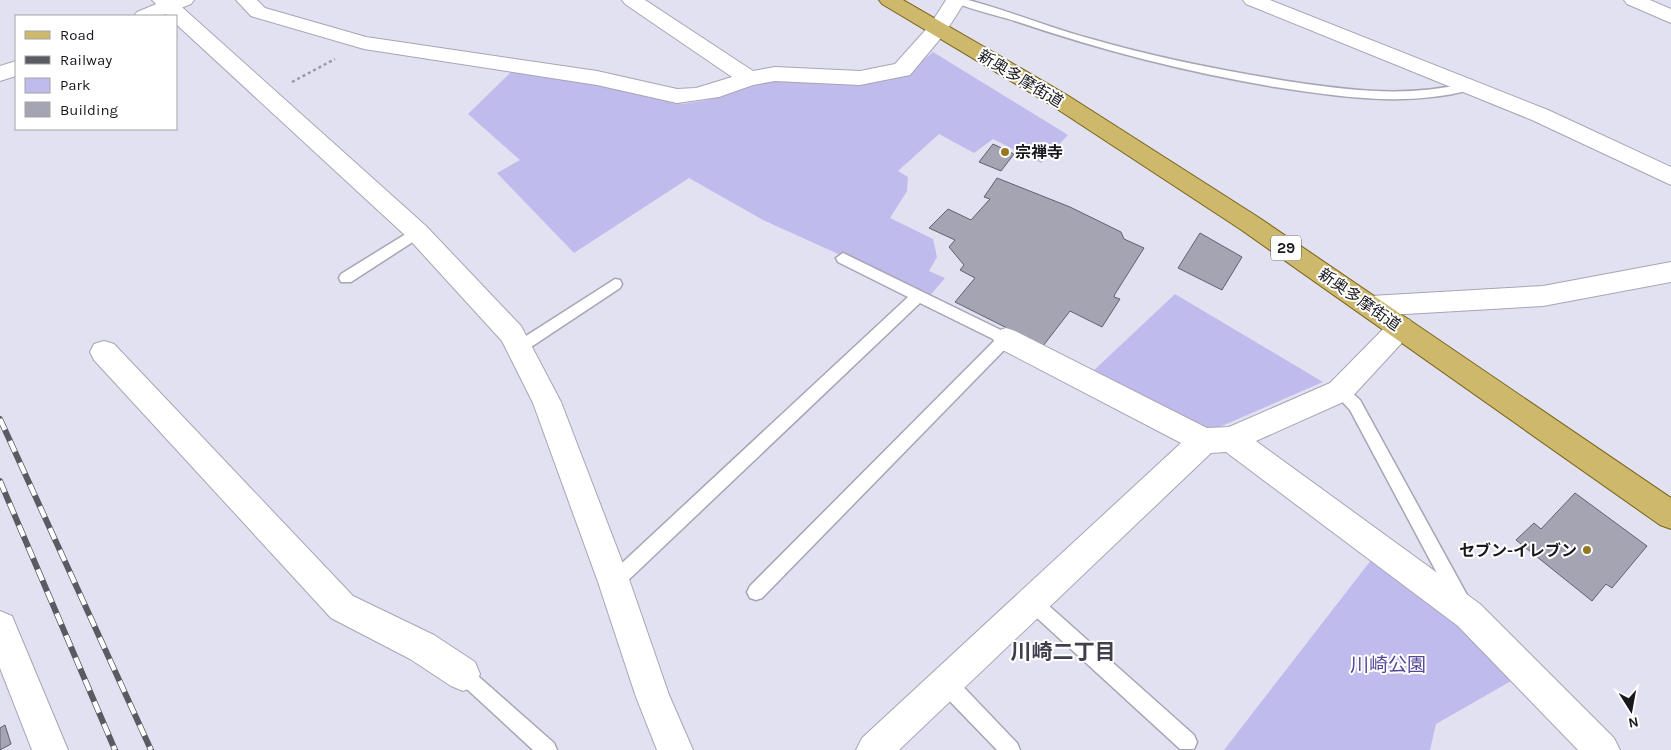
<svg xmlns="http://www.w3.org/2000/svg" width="1671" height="750" viewBox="0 0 1671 750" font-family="Karla,'Noto Sans JP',sans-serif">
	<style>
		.green { fill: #bfbbed }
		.building { fill: #a5a4b3; stroke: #61606e }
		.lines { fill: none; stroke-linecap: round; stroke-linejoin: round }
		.lane-casing { stroke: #a6a5b4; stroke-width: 3 }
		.street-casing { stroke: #a6a5b4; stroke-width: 2 }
		.secondary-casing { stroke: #a6a5b4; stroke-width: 2 }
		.primary-casing { stroke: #786111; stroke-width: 2 }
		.path { stroke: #9998a4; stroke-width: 2.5; stroke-dasharray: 3 3; stroke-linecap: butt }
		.lane { fill: #fff; fill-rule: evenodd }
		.street { fill: #fff; fill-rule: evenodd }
		.secondary { fill: #fff; fill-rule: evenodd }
		.primary { fill: #cdb86c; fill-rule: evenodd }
		.rail-casing { stroke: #5a5a63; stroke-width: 6 }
		.rail { stroke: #fff; stroke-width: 4.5; stroke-dasharray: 12; stroke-linecap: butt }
		.poi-dot { fill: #957820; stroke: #fff; stroke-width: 2 }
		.labels { text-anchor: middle; stroke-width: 4; stroke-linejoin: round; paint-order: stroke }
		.shield { fill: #fff; stroke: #5d5d62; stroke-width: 1 }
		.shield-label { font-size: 15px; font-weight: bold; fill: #18181e }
		.street-label { font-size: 16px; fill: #18181e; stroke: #fff }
		.poi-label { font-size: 16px; font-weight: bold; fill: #18181e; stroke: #fff; text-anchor: start }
		.near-park-label { font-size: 19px; fill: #554797; stroke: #fff }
		.near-neighbourhood-label { font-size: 21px; font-weight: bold; fill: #403f4c; stroke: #fff }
	</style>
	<rect width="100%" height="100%" fill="#e2e1f1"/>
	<path class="green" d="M933 52 1068 135 1041 163 993 139 974 153 939 134 898 171 908 177 907 191 890 218 933 239 937 257 929 271 945 278 927 299 856 262 763 220 689 178 574 253 497 173 520 160 468 114 513 70 629 89 682 104 707 100 773 80 872 83 889 80 917 65Z
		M1175 294 1323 382 1208 432 1089 375Z
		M1375 555 1457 621 1511 681 1436 724 1430 750H1224Z"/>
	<path class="building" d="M993 144 1014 154 1001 171 979 162Z
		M997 178 1070 207 1121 232 1124 239 1144 248 1115 294 1114 297 1120 299 1102 327 1070 311 1043 346 955 302 975 278 960 270 964 265 949 247 955 240 929 228 948 209 971 220 990 199 984 197Z
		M1200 233 1242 257 1222 290 1178 268Z
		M1575 493 1647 546 1612 588 1606 584 1592 601 1516 540 1534 523 1541 529Z
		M5 725 11 744 0 750V728Z"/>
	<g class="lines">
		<defs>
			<path id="lane" d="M951 0H968C1009 11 1048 27 1088 38 1157 58 1228 72 1300 83 1356 91 1411 97 1466 83L1472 87 1470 90C1406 107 1340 97 1275 87 1186 72 1100 50 1015 21 1003 17 957 6 951 0Z
				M417 227 422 228 424 232 422 236 351 282H341L339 278 341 274Z
				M843 253 1011 335 1013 339 1011 343 762 598 756 600 750 598 747 592 750 586 995 340 920 303 620 588 614 590 608 588 605 582 608 576 908 297 838 262 836 258Z
				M615 279 620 280 622 284 620 288 525 351H515L513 347 515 343Z
				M1340 385 1345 386 1360 400 1467 595 1470 601 1467 607 1461 609 1455 607 1350 410 1332 391 1335 386Z
				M1032 593 1038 596 1194 735 1197 742 1194 749H1180L1026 608 1023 602 1026 596Z
				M463 665 469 668 554 743 557 750H533L457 680 454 674 457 668Z
				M946 674 953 676 1017 743 1020 750H997L939 690 937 683 939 676Z"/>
			<path id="street" d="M166 0H194L191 4 161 16H134L137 12Z
				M236 0H257L265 8 366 37 597 71 677 89 696 88 732 77 625 4 622 0H645L753 71 775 67 860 71 895 64 930 25 946 0H966L945 33 910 75 860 85 775 81 753 85 719 97 677 103 597 85 364 49 251 16Z
				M1243 0H1270L1548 110 1671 167V185L1532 120 1246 4Z
				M1624 0H1650L1671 9V23L1627 4Z
				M16 61V76L0 81V66Z
				M1671 262V282L1543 306 1371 316 1362 313 1358 306 1362 299 1371 296 1543 286Z
				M1401 316 1410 320 1414 327 1410 334 1350 399 1256 441 1480 604 1614 738 1620 750H1578L1458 626 1226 452 1211 453 899 750H856L862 738 1181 443 997 347 993 339 997 331 1006 328 1015 331 1207 428 1229 427 1330 383 1392 320Z
				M104 341 114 344 353 596 434 635 475 662 480 674 475 686 463 691 451 686 410 659 331 618 94 360 90 352 94 344Z
				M0 611 12 616 68 750H32L0 668Z"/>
			<path id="secondary" d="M152 0H174L426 226 521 326 561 402 630 582 669 695 693 750H657L636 697 598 582 533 403 502 341 408 238 176 24V16H168Z"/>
			<path id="primary" d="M879 0H903L1067 95 1258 217 1671 498V529L1660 525 1240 229 1051 105 882 4Z"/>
		</defs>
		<use href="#lane" class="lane-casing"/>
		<use href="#street" class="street-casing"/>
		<use href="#secondary" class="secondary-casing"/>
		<use href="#primary" class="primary-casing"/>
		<path class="path" d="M292 82 335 59"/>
		<use href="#lane" class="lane"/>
		<use href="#street" class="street"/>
		<use href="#secondary" class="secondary"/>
		<use href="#primary" class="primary"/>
		<defs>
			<path id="rail" d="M0 419 151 750
				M0 481 115 750"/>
		</defs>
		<use href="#rail" class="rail-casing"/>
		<use href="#rail" class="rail"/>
	</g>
	<g class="poi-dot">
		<circle cx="1005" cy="152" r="5"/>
		<circle cx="1587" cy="550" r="5"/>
	</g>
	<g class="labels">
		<rect class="shield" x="1271" y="235.5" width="30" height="25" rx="4"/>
		<g class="shield-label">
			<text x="1286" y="253">29</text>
		</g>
		<g class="street-label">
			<text transform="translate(1021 78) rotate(31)" y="6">新奥多摩街道</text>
			<text transform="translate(1360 299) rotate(35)" y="6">新奥多摩街道</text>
		</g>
		<g class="poi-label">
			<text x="1015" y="158">宗禅寺</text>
			<text x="1577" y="556" text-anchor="end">セブン-イレブン</text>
		</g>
		<g class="near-park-label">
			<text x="1388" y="671">川崎公園</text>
		</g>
		<g class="near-neighbourhood-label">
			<text x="1063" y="659">川崎二丁目</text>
		</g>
	</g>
	<rect x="15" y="15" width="162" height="115" fill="#ffffff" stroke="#a3a3a5"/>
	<rect x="25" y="31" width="25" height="8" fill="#cdb86c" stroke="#a3a3a5"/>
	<text x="60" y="40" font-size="15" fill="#18181e">Road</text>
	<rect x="25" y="56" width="25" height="8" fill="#5a5a63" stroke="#a3a3a5"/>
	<text x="60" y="65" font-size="15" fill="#18181e">Railway</text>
	<rect x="25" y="78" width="25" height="15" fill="#bfbbed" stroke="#a3a3a5"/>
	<text x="60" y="90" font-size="15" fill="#18181e">Park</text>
	<rect x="25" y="102" width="25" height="15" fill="#a5a4b3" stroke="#a3a3a5"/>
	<text x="60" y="115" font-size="15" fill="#18181e">Building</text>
	<g transform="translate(1631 710) rotate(169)" stroke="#ffffff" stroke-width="4" paint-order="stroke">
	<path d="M0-4L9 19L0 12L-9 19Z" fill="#18181e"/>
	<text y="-8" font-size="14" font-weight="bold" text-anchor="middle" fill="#18181e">N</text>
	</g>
</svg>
